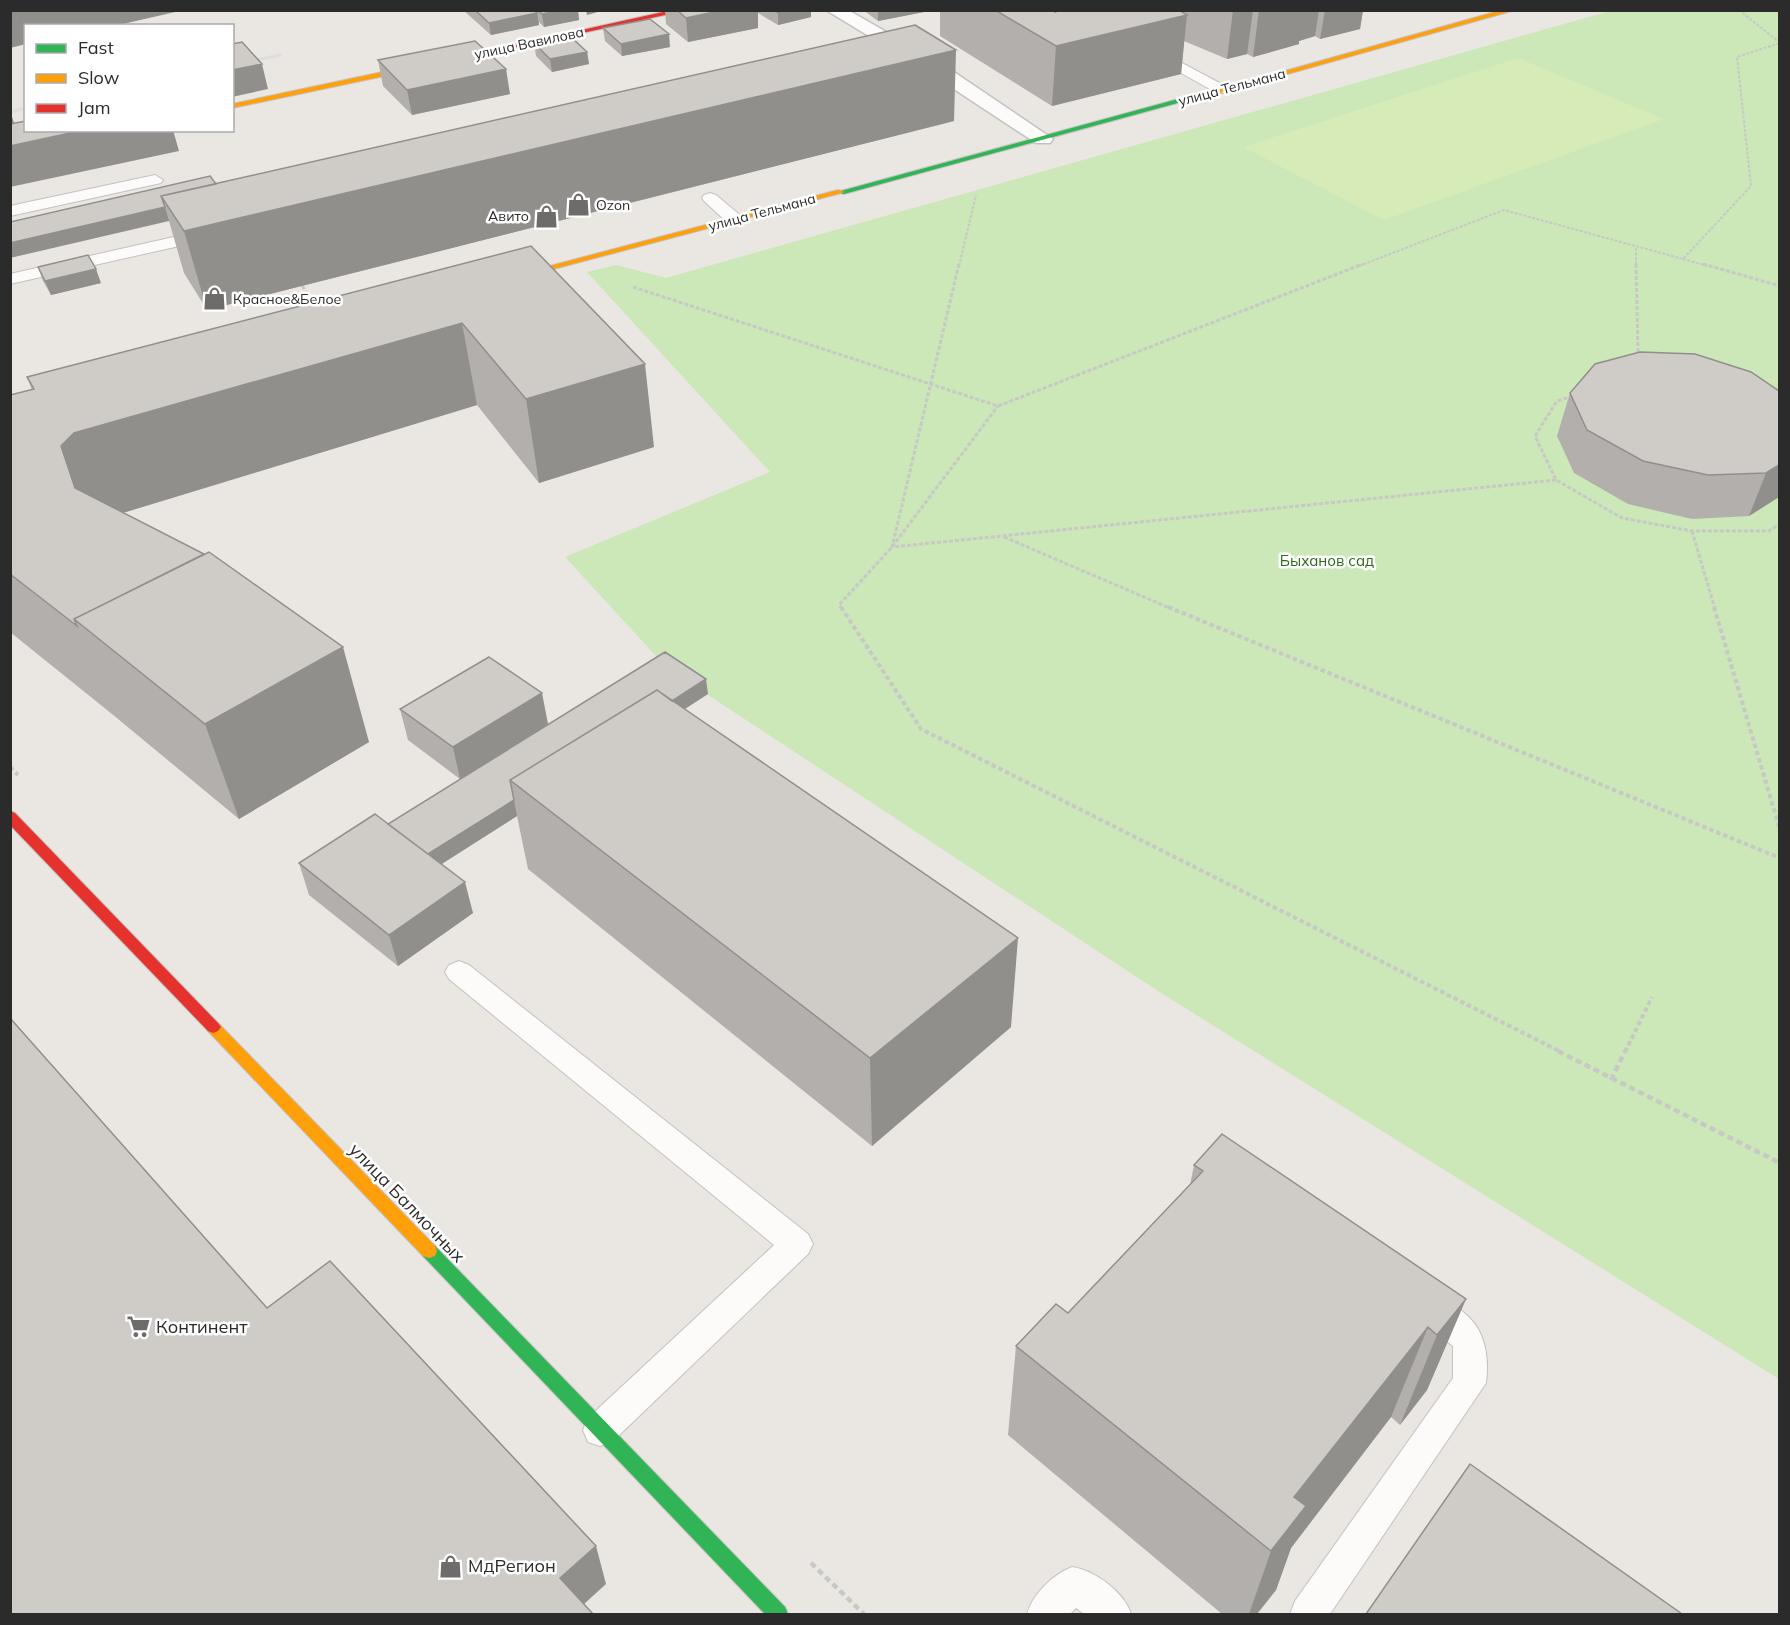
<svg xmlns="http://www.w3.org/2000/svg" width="1790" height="1625" viewBox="0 0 1790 1625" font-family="Mulish,sans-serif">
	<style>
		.green { fill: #cce7b8 }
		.pitch { fill: #d7ebb6 }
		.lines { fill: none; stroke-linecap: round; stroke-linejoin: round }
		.lane-casing { stroke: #c3c2c2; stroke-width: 2 }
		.street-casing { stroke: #c3c2c2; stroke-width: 3 }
		.fast-casing { stroke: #c3c2c2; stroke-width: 2 }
		.slow-casing { stroke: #c3c2c2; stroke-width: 2 }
		.jam-casing { stroke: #c3c2c2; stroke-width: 2 }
		.path-far3 { stroke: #c8c8c7; stroke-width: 2; stroke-dasharray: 3 1.5; stroke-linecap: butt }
		.path-far2 { stroke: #c8c8c7; stroke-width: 3; stroke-dasharray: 4 2; stroke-linecap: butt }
		.path-far1 { stroke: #c8c8c7; stroke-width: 4; stroke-dasharray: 4.5 3; stroke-linecap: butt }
		.path { stroke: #c8c8c7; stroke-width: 4.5; stroke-dasharray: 6 4; stroke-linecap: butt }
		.lane { fill: #fcfbfa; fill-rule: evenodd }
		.street { fill: #fcfbfa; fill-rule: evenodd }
		.fast { fill: #30b455; fill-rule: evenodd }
		.slow { fill: #ff9f0a; fill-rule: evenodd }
		.jam { fill: #e5322d; fill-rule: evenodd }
		.rail { stroke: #dededf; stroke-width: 3 }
		.wall { fill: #b2afac }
		.shaded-wall { fill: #918f8c }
		.building { fill: #cfccc8; stroke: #918f8c; stroke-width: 1.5 }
		.labels { text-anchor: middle; stroke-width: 5; stroke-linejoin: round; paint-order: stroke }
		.far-street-label { font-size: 14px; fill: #2b2b2b; stroke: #fff }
		.far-poi-label { font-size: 14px; fill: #2b2b2b; stroke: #fff; text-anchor: start }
		.park-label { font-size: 15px; fill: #296c17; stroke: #fff }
		.near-street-label { font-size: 18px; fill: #2b2b2b; stroke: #fff }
		.near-poi-label { font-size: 18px; fill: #2b2b2b; stroke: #fff; text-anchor: start }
	</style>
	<rect width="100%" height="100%" fill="#eae6e1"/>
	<path class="green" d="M1610 11H1779V1379L1158 991 667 668 565 557 770 472 587 272 616 265 666 278Z"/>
	<path class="pitch" d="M1518 58 1664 119 1384 220 1243 147Z"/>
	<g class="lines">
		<defs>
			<path id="lane" d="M1152 47 1227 87 1229 90 1227 93H1217L1147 54 1145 51Z
				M155 175 163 180 161 183 10 216V206Z
				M710 193 716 195 741 216 743 220 741 224H729L704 201 702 198 704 195Z
				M209 229 215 230 217 234 215 238 10 284V274Z
				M459 961 469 965 808 1234 813 1244 808 1254 612 1442 600 1446 588 1442 583 1430 588 1418 774 1245 449 979 445 972 449 965Z
				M1426 1292C1472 1309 1492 1333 1486 1383L1330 1614H1290L1295 1601 1453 1378V1346L1414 1317 1410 1307 1414 1297Z
				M1072 1567C1095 1570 1125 1593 1131 1614H1084L1076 1608 1070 1614H1027C1033 1594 1052 1575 1072 1567Z"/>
			<path id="street" d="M826 10H848L942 64 1053 139 1050 143H1036L928 72Z"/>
			<path id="fast" d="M1211 90 1218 92 844 194 837 192Z
				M429 1244 435 1246 785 1607 788 1614H765L423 1256 421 1251 423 1246Z"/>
			<path id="slow" d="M1502 10H1515L1217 94 1210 92Z
				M486 50H489V54L232 108V104Z
				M838 190 845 192 512 280 504 278Z
				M213 1021 218 1023 435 1246 437 1251 435 1256 429 1258 423 1256 208 1031 205 1027 208 1023Z"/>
			<path id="jam" d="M672 10H688L486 54 482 52Z
				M10 811 15 813 218 1023 221 1027 218 1031 213 1033 208 1031 10 825Z"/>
		</defs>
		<use href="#lane" class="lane-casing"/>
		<use href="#street" class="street-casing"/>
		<use href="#fast" class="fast-casing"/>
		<use href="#slow" class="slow-casing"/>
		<use href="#jam" class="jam-casing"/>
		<path class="path-far3" d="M1739 10 1779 42
			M1636 248V266
			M1683 259 1708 266
			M959 266 976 195
			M1359 266 1504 210 1683 259 1751 186 1737 57 1780 43"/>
		<path class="path-far2" d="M959 264 892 547 1556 480
			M1636 264 1638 355
			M1703 264 1780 286
			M302 286 314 302
			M633 287 998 406 1363 264
			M1573 396 1557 401 1535 436 1556 480 1622 518 1692 531H1769L1780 524
			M1692 531 1715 609
			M1004 537 1172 609
			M842 609 839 605 892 547 998 406"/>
		<path class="path-far1" d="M841 607 921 729 1561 1052
			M1168 607 1780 858
			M1714 607 1780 830
			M10 767 18 775
			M1625 1052 1652 997"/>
		<path class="path" d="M1558 1051 1780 1163
			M1611 1080 1625 1051
			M811 1563 864 1614"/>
		<use href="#lane" class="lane"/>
		<use href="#street" class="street"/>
		<use href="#fast" class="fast"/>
		<use href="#slow" class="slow"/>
		<use href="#jam" class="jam"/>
		<path class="rail" d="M232 65 280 55
			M10 112 26 108"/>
	</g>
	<path class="wall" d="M463 10H578L579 20 544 27 539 22V25L491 35Z
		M665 10H811V17L778 25 758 13V28L688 42 666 24Z
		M863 10H924V12L878 21Z
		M940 10H1053L1055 12 1363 10 1360 29 1320 39 1315 36 1299 41V44L1253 57 1247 54 1227 59 1184 41 1181 74 1052 106 940 36Z
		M603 28 670 47 622 56 605 41Z
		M534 43 587 52 589 64 552 72 536 56Z
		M378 60 510 94 412 115 383 86Z
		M954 121 207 310 184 273 169 221 10 222 216 184Z
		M531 246 654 447 539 483 477 405 123 513 369 742 239 819 112 714 10 632V395L32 390 27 377Z
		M38 267 101 283 51 295 43 281Z
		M1751 372 1779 497 1749 516 1692 519 1628 504 1574 473 1557 436 1570 393Z
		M708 694 685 709 1011 1027 872 1146 528 869 517 816 442 864 473 913 398 966 309 895 299 863 388 824Z
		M400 709 548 724 460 779 408 740Z
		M1194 1165 1466 1299 1427 1390 1400 1425 1391 1417 1291 1548 1276 1590 1257 1614H1222L1008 1435 1016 1346 1068 1313 1190 1185Z"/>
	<path class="shaded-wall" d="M10 10H184L114 26H26V44L10 48Z
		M562 10H578L579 20 544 27 542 14Z
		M586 10H605L587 15Z
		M723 10H758V28L688 42 686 18Z
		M787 10H811V17L778 25V13Z
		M878 10H924V12L878 21Z
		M1233 10H1253L1247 54 1227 59Z
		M1259 10H1319L1315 36 1299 41V44L1253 57Z
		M1325 10H1363L1360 29 1320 39Z
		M537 13 539 25 491 35 489 23Z
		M1187 15 1181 74 1052 106 1056 46Z
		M669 34 670 47 622 56 621 44Z
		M956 50 954 121 207 310 184 231Z
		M587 52 589 64 552 72 550 59Z
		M262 64 268 89 232 97V70Z
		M506 69 510 94 412 115 407 90Z
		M10 111 19 137 10 139Z
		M84 130H173L179 151 10 187V146Z
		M165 207 169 221 10 258V243Z
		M96 269 101 283 51 295 45 281Z
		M462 323 477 405 106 518 75 488 61 446 74 433Z
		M645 364 654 447 539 483 526 399Z
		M1779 465V497L1749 516 1766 473Z
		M343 647 369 742 239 819 205 724Z
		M706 679 708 694 539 802 526 792Z
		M542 693 548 724 460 779 453 747Z
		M514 800 517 816 424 875 420 859Z
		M465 882 473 913 398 966 389 935Z
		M1018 938 1011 1027 872 1146 870 1058Z
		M1466 1299 1427 1390 1400 1425 1437 1335Z
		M1428 1327 1391 1417 1291 1548 1276 1590 1257 1614H1249L1271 1551 1294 1497Z
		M596 1546 606 1584 573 1614 560 1578Z"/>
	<path class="building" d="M475 10H535L537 13 489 23Z
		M538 10H562L542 14Z
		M677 10H723L686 18Z
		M774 10H787L778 13Z
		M995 10H1053L1055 12 1060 10H1179L1187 15 1056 46Z
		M650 19 669 34 621 44 603 28Z
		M915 25 956 50 184 231 161 196Z
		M570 36 587 52 550 59 534 43Z
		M475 41 506 69 407 90 378 60Z
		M242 42 262 64 232 70V44Z
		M26 121V130H84L10 146V124Z
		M210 176 216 184 161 196 165 207 10 243V222Z
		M531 246 645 364 526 399 462 323 74 433 61 446 75 488 204 554 74 619 77 626 10 574V395L34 389 27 377Z
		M88 255 96 269 45 281 38 267Z
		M1640 352 1695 354 1751 372 1779 391V465L1766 473 1708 475 1643 461 1587 430 1570 393 1595 364Z
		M209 552 343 647 205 724 74 619Z
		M665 652 706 679 672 701 657 690 510 780 514 800 428 854 388 824Z
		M489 657 542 693 453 747 400 709Z
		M657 690 1018 938 870 1058 510 780Z
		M375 814 465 882 389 935 299 863Z
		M10 1018 267 1308 330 1261 596 1546 560 1578 593 1614H10Z
		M1222 1134 1466 1299 1437 1335 1428 1327 1294 1497 1306 1506 1271 1551 1016 1346 1056 1304 1068 1313 1203 1171 1194 1165Z
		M1470 1464 1682 1614H1366Z"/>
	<defs>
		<symbol id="shop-bare" viewBox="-9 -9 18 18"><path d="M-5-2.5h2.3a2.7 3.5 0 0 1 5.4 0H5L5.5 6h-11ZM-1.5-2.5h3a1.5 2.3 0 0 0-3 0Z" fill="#6e6c6b" stroke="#fff" stroke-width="2.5" paint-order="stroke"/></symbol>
		<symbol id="supermarket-bare" viewBox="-9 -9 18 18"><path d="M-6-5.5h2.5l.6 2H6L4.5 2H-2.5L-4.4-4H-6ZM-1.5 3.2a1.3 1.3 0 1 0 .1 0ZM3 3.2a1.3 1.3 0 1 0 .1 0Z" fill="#6e6c6b" stroke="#fff" stroke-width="2.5" paint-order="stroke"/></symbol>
	</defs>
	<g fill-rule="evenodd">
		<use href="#shop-bare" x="562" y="188" width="33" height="33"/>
		<use href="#shop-bare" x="530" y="200" width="33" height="33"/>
		<use href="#shop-bare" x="198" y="282" width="33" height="33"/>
		<use href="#supermarket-bare" x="122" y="1310" width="33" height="33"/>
		<use href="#shop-bare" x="434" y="1550" width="33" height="33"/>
	</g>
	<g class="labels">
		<g class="far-street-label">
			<text transform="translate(529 43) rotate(-12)" y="5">улица Вавилова</text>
			<text transform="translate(1232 87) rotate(-15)" y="5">улица Тельмана</text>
			<text transform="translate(762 212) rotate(-15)" y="5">улица Тельмана</text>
		</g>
		<g class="far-poi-label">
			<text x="596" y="210">Ozon</text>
			<text x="529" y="221" text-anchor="end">Авито</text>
			<text x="233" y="304">Красное&amp;Белое</text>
		</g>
		<g class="park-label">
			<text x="1327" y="566">Быханов сад</text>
		</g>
		<g class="near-street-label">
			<text transform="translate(407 1203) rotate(46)" y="6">улица Балмочных</text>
		</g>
		<g class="near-poi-label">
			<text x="156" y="1333">Континент</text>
			<text x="468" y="1572">МдРегион</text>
		</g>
	</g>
	<rect width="1790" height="1625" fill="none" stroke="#2b2b2b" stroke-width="24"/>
	<rect x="24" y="24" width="210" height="108" fill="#ffffff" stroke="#aaaaaa" stroke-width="1.5"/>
	<rect x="36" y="44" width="30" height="9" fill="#30b455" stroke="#aaaaaa" stroke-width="1.5"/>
	<text x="78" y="54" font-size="18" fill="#2b2b2b">Fast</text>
	<rect x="36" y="74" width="30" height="9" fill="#ff9f0a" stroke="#aaaaaa" stroke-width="1.5"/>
	<text x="78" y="84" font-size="18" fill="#2b2b2b">Slow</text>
	<rect x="36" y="104" width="30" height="9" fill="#e5322d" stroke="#aaaaaa" stroke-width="1.5"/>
	<text x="78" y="114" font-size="18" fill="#2b2b2b">Jam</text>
</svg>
